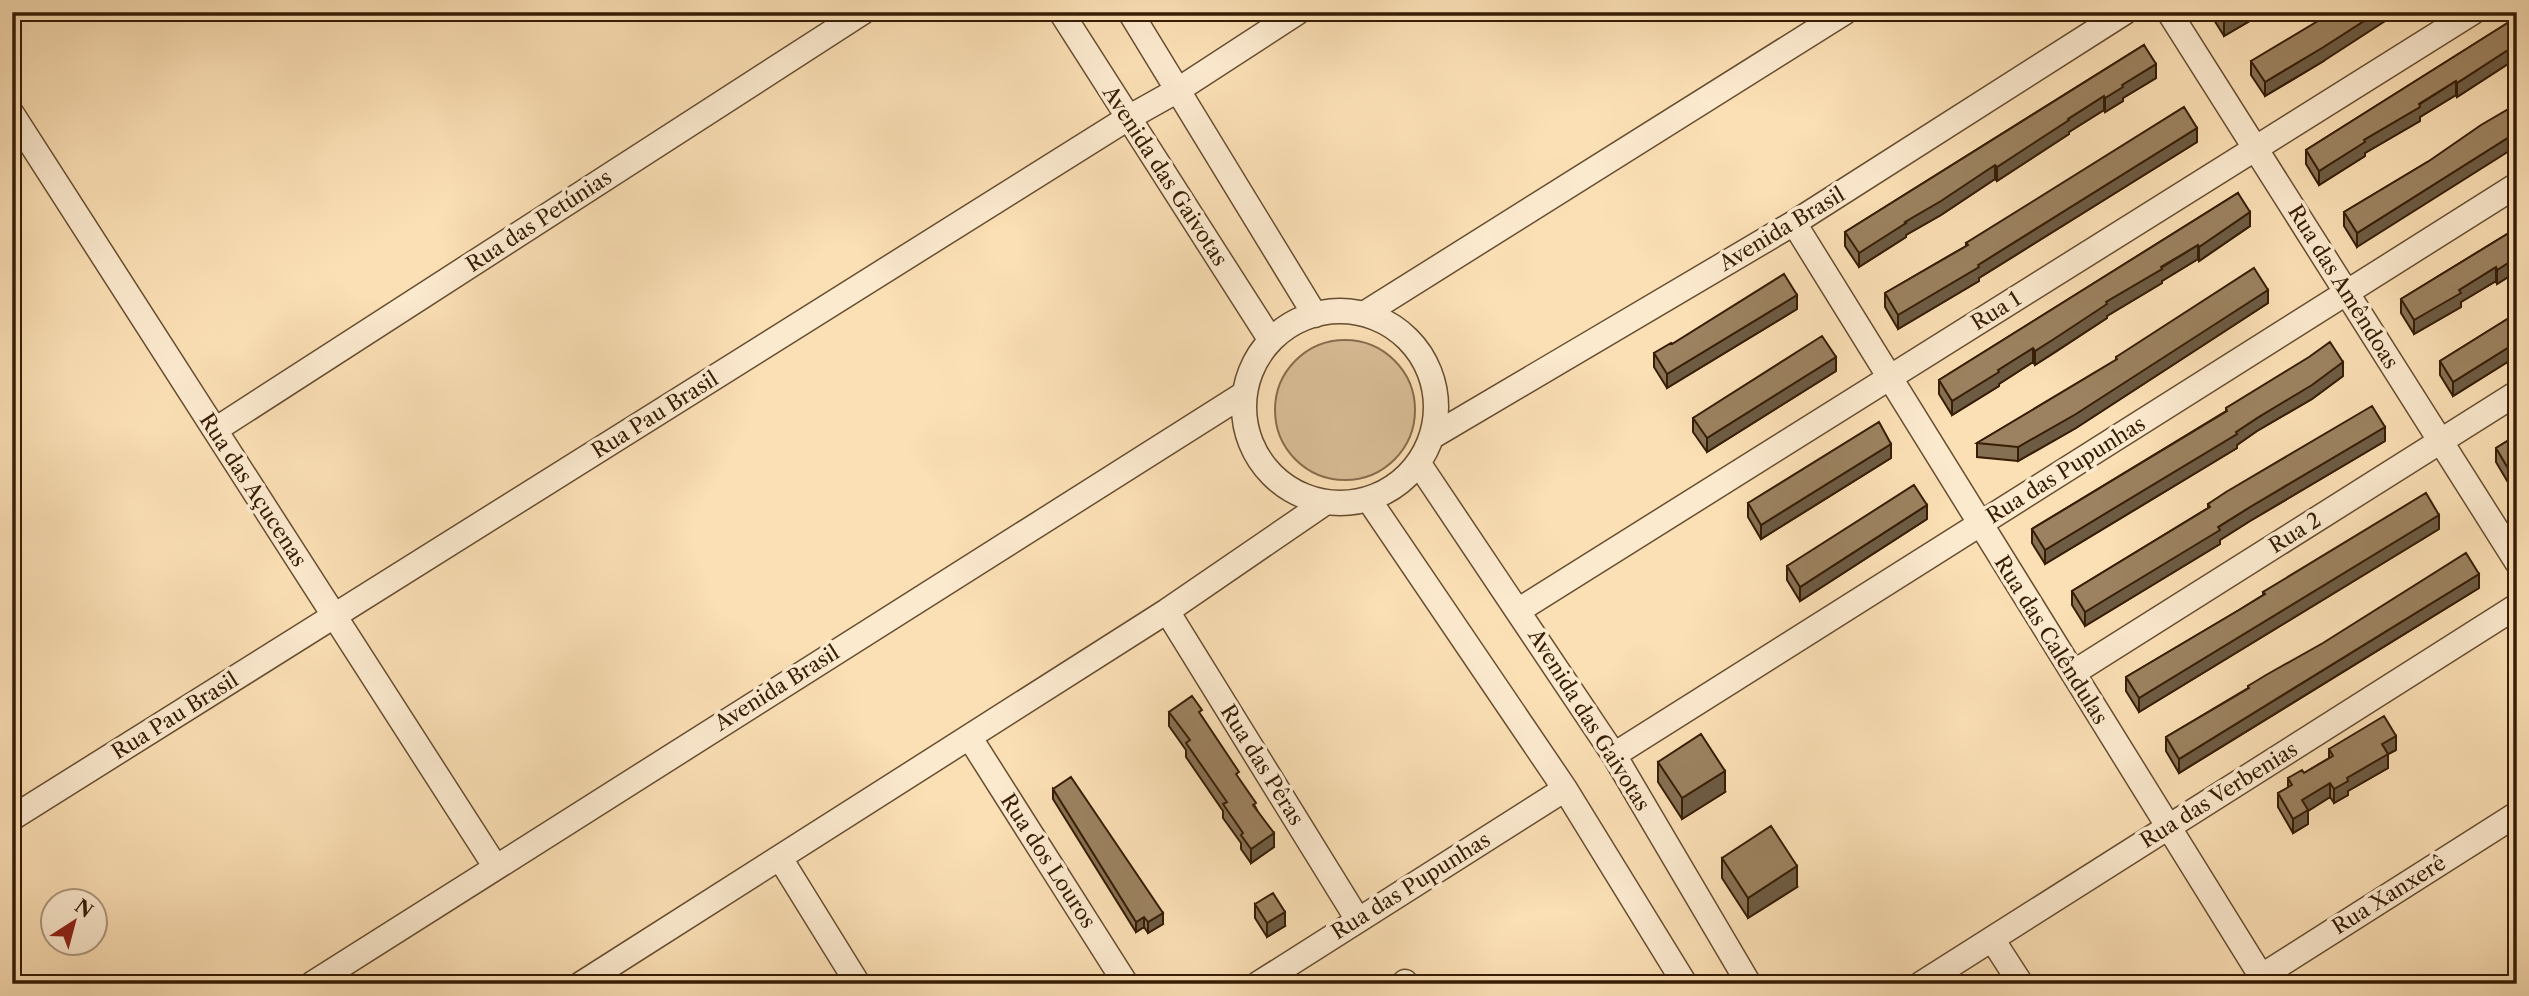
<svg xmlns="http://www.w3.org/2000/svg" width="2529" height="996" viewBox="0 0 2529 996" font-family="'Libre Caslon Text',serif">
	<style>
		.green { fill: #dabe97; stroke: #886e4e; stroke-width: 2 }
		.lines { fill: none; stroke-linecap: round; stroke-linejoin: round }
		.minor-casing { stroke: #674e30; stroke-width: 27 }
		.minor { stroke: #fceacf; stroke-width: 24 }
		.wall { fill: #867053; stroke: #361d04; stroke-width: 2 }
		.shaded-wall { fill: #6d5b43; stroke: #361d04; stroke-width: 2 }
		.building { fill: #9c8260; stroke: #361d04; stroke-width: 2 }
		.labels { text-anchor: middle; stroke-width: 7; stroke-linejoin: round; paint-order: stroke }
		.street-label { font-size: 21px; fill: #361d04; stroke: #fceacf }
	</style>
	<rect width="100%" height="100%" fill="#fbdfb5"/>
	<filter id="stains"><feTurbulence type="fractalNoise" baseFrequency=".00286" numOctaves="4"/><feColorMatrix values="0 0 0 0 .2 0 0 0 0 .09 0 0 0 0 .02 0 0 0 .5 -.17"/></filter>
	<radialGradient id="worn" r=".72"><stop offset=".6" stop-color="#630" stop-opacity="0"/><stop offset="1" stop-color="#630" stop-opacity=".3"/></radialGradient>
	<path class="green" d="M1275 410a70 70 0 1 1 140 0a70 70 0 1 1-140 0Z"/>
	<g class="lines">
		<defs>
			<path id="minor" d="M1061 12 1270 339
				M1130 12 1315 315
				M2169 12 2517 562
				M12 114 495 866
				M1794 223 2266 984
				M1244 407a96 96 0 1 1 192 0a96 96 0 1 1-192 0Z
				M1364 314 1845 12
				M215 430 863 12
				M1433 436 1794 223 2125 12
				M1419 464 1614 755 1749 984
				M1369 500 1565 789 1685 984
				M1519 610 2473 12
				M1167 611 1358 920
				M2073 673 2517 393
				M970 738 1126 984
				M1614 755 2517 185
				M12 818 1128 118 1178 90 1298 12
				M780 858 858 984
				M1992 939 2021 984
				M2262 976 2517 814
				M1405 982 1406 984
				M312 984 1244 394
				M581 984 1167 611 1326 502
				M1258 984 1565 789
				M1921 984 2517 606"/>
		</defs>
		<use href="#minor" class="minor-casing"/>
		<use href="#minor" class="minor"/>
	</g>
	<path class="wall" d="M2211 12H2265L2224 36 2211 15Z
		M2517 17V62L2513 64 2511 62 2457 97 2456 95 2420 117V121L2365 153V156L2319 185 2306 164V150Z
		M2144 45 2156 78 2123 98V101L2105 112 2104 110 2069 132V134L1997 181 1995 179 1941 215 1906 235V237L1859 267 1845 246V232Z
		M2251 61 2322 62 2265 96 2251 75Z
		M2197 142 1979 278V281L1898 329 1885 307V293L1966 246V243Z
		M2429 161 2357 247 2344 226V212Z
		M2238 193 2250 226 2199 261 2198 259 2162 281V283L2107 316V318L2054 353 2035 365 2033 362 1999 384V386L1952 415 1939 394V380Z
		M2517 228V268L2516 269V272L2497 284 2496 281 2461 302V307L2414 334 2401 313V299Z
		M2268 303 2076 428 2018 461 1977 457V443L2116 361V357Z
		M1797 309 1667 388 1654 367V353L1672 344Z
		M2517 313V356L2453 396 2440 375V361Z
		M1836 371 1707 452 1693 432V418Z
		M2343 376 2312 399 2257 431 2237 445V448L2045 564 2032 543V529L2226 411V408Z
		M2517 435 2509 484 2496 462V448Z
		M2385 441 2250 521 2220 540V544L2085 626 2072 605V591L2208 508V504Z
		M1891 458 1761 539 1748 517V503Z
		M1927 519 1800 601 1787 580V566Z
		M2439 529 2139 712 2126 691V677L2239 610 2263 595V592Z
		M2479 588 2179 773 2166 751V737L2248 688V686Z
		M1169 712 1202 717 1256 808 1274 847 1251 863 1241 849V843L1223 818V811L1186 757V750L1169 726Z
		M2329 749 2396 750 2388 754V768L2348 791V795L2334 803 2330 797 2308 811V824L2293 833 2278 807V793L2288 788V778L2304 773 2329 758Z
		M1658 762 1725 792 1682 819 1658 782Z
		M1053 789 1163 924 1148 933 1144 927 1136 932 1053 799Z
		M1722 858 1797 887 1748 918 1722 878Z
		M1255 904 1285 926 1267 937 1255 918Z"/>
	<path class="shaded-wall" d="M2241 12H2265L2224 36V22Z
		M2378 12H2399L2322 62 2265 96V82Z
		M2511 48V62L2457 97V83Z
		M2517 48V62L2513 64V50Z
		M2156 64V78L2123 98V101L2105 112V98L2122 85Z
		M2456 81V95L2420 117V121L2365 153V156L2319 185V171L2364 140Z
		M2104 96V110L2069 132V134L1997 181V167L2068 119Z
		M2197 128V142L1979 278V281L1898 329V315Z
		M2517 132V146L2357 247V233Z
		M1995 165V179L1941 215 1906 235V237L1859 267V253L1905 222Z
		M2250 212V226L2199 261V247Z
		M2198 245V259L2162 281V283L2107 316V318L2035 365V351L2106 302Z
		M2517 254V268L2516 269V272L2497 284V270Z
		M2496 267V281L2461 302V307L2414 334V320L2459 290Z
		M2268 290V303L2076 428 2018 461V447Z
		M1797 295V309L1667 388V374Z
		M2517 342V356L2453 396V382Z
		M2033 348V362L1999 384V386L1952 415V401L1998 370Z
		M1836 357V371L1707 452V438Z
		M2343 362V376L2312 399 2257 431 2237 445V448L2045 564V550L2236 432Z
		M2385 427V441L2250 521 2220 540V544L2085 626V612L2250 507Z
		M1891 444V458L1761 539V525Z
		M2517 465V479L2509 484V470Z
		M1927 505V519L1800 601V587Z
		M2439 515V529L2139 712V698Z
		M2479 574V588L2179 773V759Z
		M2396 736V750L2388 754V768L2348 791V795L2334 803V789L2382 744Z
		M1725 771V792L1682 819V798Z
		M2330 783V797L2308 811V824L2293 833V819L2302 800Z
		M1274 833V847L1251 863V849Z
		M1797 866V887L1748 918V898Z
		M1285 912V926L1267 937V923Z
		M1163 913V924L1148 933V922Z
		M1144 917V927L1136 932V922Z"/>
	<path class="building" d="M2218 12H2241L2224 22Z
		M2333 12H2378L2322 48 2265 82 2251 61Z
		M2517 17V48L2513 50 2511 48 2457 83 2456 81 2419 104 2420 107 2364 140 2365 142 2319 171 2306 150Z
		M2144 45 2156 64 2122 85 2123 87 2105 98 2104 96 2068 119 2069 120 1997 167 1995 165 1941 201 1905 222 1906 223 1859 253 1845 232Z
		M2517 104V132L2357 233 2344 212 2429 161 2481 125Z
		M2184 107 2197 128 1978 265 1979 267 1898 315 1885 293 1968 245 1966 243Z
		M2238 193 2250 212 2199 247 2198 245 2161 267 2162 269 2106 302 2107 304 2054 339 2035 351 2033 348 1998 370 1999 372 1952 401 1939 380Z
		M2517 228V254L2514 256 2516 258 2497 270 2496 267 2459 290 2461 293 2414 320 2401 299Z
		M2254 268 2268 290 2076 414 2018 447 1977 443 2117 359 2116 357Z
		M1784 274 1797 295 1667 374 1654 353 1671 343 1672 344Z
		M2517 313V342L2453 382 2440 361Z
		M1822 336 1836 357 1707 438 1693 418Z
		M2330 342 2343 362 2312 385 2257 418 2236 432 2237 434 2045 550 2032 529 2227 411 2226 408 2309 357Z
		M2372 406 2385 427 2250 507 2218 527 2220 530 2085 612 2072 591 2210 507 2208 504 2226 492Z
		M1879 422 1891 444 1761 525 1748 503Z
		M2517 435V465L2509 470 2496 448Z
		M1914 485 1927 505 1800 587 1787 566Z
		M2426 493 2439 515 2139 698 2126 677 2239 610 2265 594 2263 592Z
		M2466 553 2479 574 2179 759 2166 737 2249 688 2248 686 2266 675 2323 643Z
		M1192 696 1202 710 1199 712 1239 772 1236 774 1256 803 1253 805 1274 833 1251 849 1241 835 1243 833 1223 804 1227 802 1186 743 1190 740 1169 712Z
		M2384 716 2396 736 2382 744 2388 754 2347 778 2348 781 2334 789 2330 783 2302 800 2308 810 2293 819 2278 793 2292 785 2288 778 2302 770 2304 773 2333 756 2329 749Z
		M1701 734 1725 771 1682 798 1658 762Z
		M1071 777 1163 913 1148 922 1144 917 1136 922 1053 789Z
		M1771 826 1797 866 1748 898 1722 858Z
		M1273 893 1285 912 1267 923 1255 904Z"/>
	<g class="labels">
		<g class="street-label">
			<text transform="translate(1165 176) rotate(57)" y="7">Avenida das Gaivotas</text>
			<text transform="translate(539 221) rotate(-33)" y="7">Rua das Petúnias</text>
			<text transform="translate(1782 229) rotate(-31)" y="7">Avenida Brasil</text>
			<text transform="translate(2343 287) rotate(58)" y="7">Rua das Amêndoas</text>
			<text transform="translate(1996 311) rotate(-32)" y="7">Rua 1</text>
			<text transform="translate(655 415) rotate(-32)" y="7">Rua Pau Brasil</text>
			<text transform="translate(2066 470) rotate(-32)" y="7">Rua das Pupunhas</text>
			<text transform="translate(253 490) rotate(57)" y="7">Rua das Açucenas</text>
			<text transform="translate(2295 533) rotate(-32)" y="7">Rua 2</text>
			<text transform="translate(2051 640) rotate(58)" y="7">Rua das Calêndulas</text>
			<text transform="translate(777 688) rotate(-32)" y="7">Avenida Brasil</text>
			<text transform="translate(175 716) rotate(-32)" y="7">Rua Pau Brasil</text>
			<text transform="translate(1589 720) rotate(58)" y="7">Avenida das Gaivotas</text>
			<text transform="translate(1262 765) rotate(58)" y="7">Rua das Pêras</text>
			<text transform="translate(2219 795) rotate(-32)" y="7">Rua das Verbenias</text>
			<text transform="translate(1048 861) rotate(57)" y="7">Rua dos Louros</text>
			<text transform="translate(1411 886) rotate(-32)" y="7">Rua das Pupunhas</text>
			<text transform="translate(2389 895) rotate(-32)" y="7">Rua Xanxerê</text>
		</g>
	</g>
	<rect width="2529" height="996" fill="none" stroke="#fbdfb5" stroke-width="42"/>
	<rect x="14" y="14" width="2501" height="968" fill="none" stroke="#361d04" stroke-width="3.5"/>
	<rect x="21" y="21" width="2487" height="954" fill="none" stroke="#361d04" stroke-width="2"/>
	<g transform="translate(74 922) rotate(36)"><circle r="33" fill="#fceacf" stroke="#ad987e" stroke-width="2"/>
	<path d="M0-5L12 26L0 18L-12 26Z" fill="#8f2418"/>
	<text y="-10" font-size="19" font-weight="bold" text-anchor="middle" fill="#361d04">N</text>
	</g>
	<rect width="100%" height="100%" filter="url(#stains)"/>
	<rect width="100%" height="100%" fill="url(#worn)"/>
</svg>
